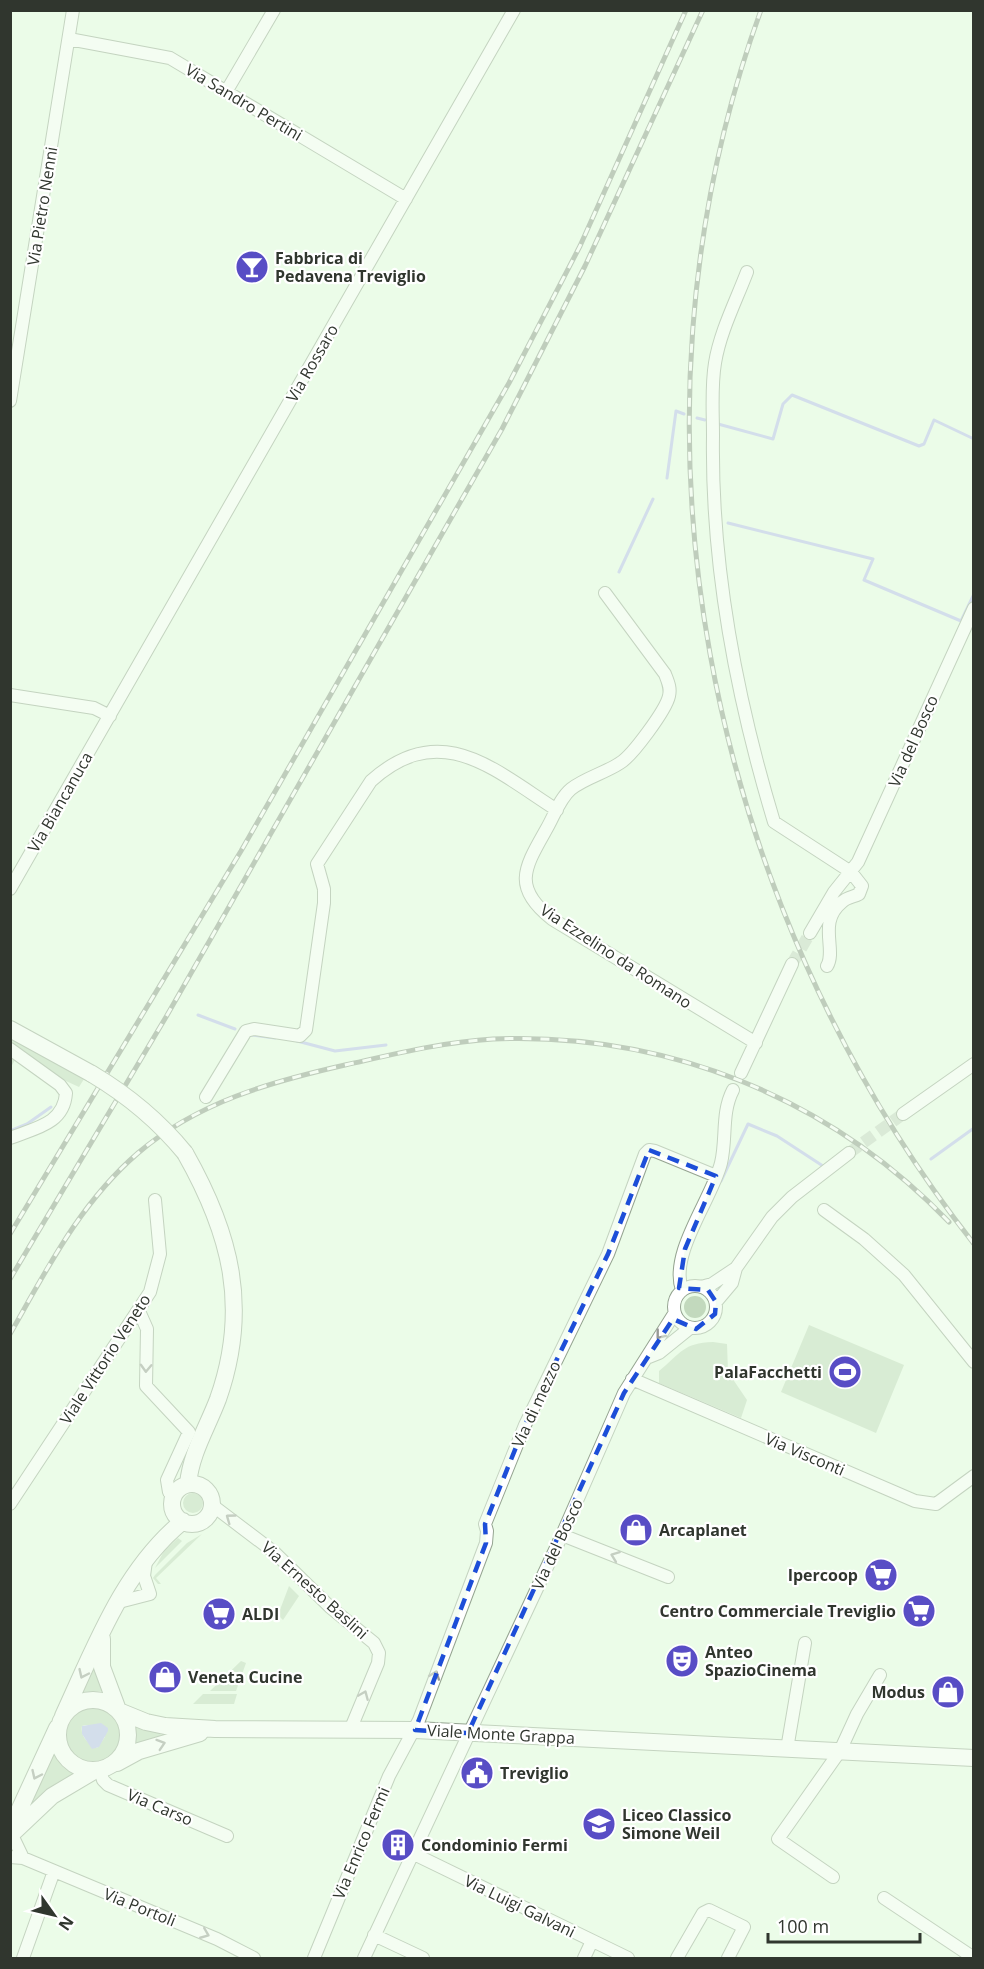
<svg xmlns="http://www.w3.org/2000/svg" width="984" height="1969" viewBox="0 0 984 1969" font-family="'Open Sans',sans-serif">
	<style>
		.green { fill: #c2d9bd; fill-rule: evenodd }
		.water { fill: #b7baef }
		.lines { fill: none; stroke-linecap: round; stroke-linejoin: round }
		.stream { stroke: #b7baef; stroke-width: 3 }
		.street-tunnel { stroke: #c6d4c3; stroke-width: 12; stroke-dasharray: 12 6; stroke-linecap: butt }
		.street-casing { stroke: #95a491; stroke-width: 14 }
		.secondary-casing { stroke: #95a491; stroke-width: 18 }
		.street { stroke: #fff; stroke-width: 12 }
		.secondary { stroke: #fff; stroke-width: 16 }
		.rail-casing { stroke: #899487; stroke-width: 5 }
		.rail { stroke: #fff; stroke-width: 3; stroke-dasharray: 9; stroke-linecap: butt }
		.secondary-bridge-casing { stroke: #95a491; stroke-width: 18; stroke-linecap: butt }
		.secondary-bridge { stroke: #fff; stroke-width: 16 }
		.oneway { stroke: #989a96 }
		.marked { fill: none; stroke: #1d4ed8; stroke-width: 4.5; stroke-dasharray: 12 8; stroke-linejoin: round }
		.labels { text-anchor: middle; stroke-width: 4.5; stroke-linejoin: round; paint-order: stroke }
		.street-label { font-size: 16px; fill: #30362e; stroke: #fff }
		.poi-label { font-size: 16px; font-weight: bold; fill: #30362e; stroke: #fff; text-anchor: start }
	</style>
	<rect width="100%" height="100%" fill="#ebfce8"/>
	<path class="green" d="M11 1037 84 1079 79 1087 16 1058 11 1067Z
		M684 1307a11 11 0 1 1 22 0a11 11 0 1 1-22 0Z
		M809 1325 904 1365 876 1433 781 1392Z
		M713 1342 727 1344 728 1372 747 1400 741 1418 659 1383V1371C681 1353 683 1343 713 1342Z
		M183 1503a10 10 0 1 1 20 0a10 10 0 1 1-20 0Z
		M202 1534 156 1578 161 1584H158L153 1578 155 1575 187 1543Z
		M178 1538 182 1541 155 1568 164 1551Z
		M289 1586 299 1596 283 1620 278 1615Z
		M241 1661 246 1663 236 1691H210Z
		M94 1664 103 1691 79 1692Z
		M203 1694H237L234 1704H193Z
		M95 1705C133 1712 132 1765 94 1765 54 1766 53 1708 95 1705ZM85 1725H89L105 1737 97 1748C88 1743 80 1737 82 1726Z
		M134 1724 161 1732 160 1739 133 1745Z
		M54 1750 63 1764 77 1772 23 1813Z"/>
	<path class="water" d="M101 1723 108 1728V1731L99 1747 92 1749 82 1734V1726Z"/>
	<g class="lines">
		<path class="stream" d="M697 418 705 420
			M718 424 773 439 783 404 792 395 919 446 924 444 934 420 974 439
			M667 478 676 411 684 414
			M728 523 873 559 864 580 961 621 974 594
			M619 572 653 499
			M198 1015 235 1029
			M252 1035 275 1038
			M297 1041 335 1051 386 1045
			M10 1131 27 1124 51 1107
			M931 1159 974 1128
			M721 1181 748 1124 777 1136 826 1168"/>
		<path class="street-tunnel" d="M792 964 810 933
			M849 1153 903 1114"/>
		<defs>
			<path id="street" d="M69 39 170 58 406 199
				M226 92 274 10
				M747 272C736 301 720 332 715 363 711 387 713 411 713 436 711 567 736 696 774 822L851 872 862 886 859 894C854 897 847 897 842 902 817 922 837 950 827 966
				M10 401 73 10
				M605 593 665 674C668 682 671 688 669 696 666 710 632 756 620 763 605 773 585 778 571 789 560 798 554 816 547 828 525 867 511 887 552 919L756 1043
				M10 695 94 708 110 716
				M10 889 514 10
				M810 933 834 892 858 862 974 608
				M10 1049 60 1085 66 1093C64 1124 35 1128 10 1138
				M741 1073 792 964
				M206 1097 246 1031 254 1029 300 1036 306 1030 324 903V889L317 864 371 781C441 718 494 770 557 810
				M903 1114 974 1064
				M824 1210 864 1239 904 1275 974 1362
				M674 1307a21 21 0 1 1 42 0a21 21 0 1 1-42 0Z
				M701 1287 712 1284 736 1268
				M682 1290C669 1253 712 1199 721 1163 727 1138 721 1113 733 1090
				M716 1302 732 1283 736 1268 772 1217 792 1197 849 1153
				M139 1311 147 1329 146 1386 189 1432 167 1480 169 1492 175 1495
				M649 1357 659 1353 690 1328
				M632 1379 915 1501 936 1504 974 1476
				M10 1504 150 1292 160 1254 155 1200
				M212 1505 274 1552 330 1607 374 1643 379 1653 378 1663 351 1728
				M562 1535 668 1577
				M119 1602 150 1594 144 1576 146 1561
				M787 1749 805 1643
				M100 1770 103 1780 108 1785 227 1836
				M12 1835 23 1858
				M412 1853 628 1958
				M10 1857 23 1858 217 1939 254 1958
				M833 1877 778 1839 840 1751 857 1714 880 1675
				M884 1898 974 1958
				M374 1935 423 1958
				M23 1958 54 1871
				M314 1958 389 1776 419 1720 486 1543 487 1531 485 1524 525 1425 608 1254 645 1154 649 1150 655 1151 716 1176
				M364 1958 562 1535 624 1393 674 1314
				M584 1958 592 1941
				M677 1958 703 1913 709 1910 744 1927 728 1958"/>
			<path id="secondary" d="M10 1029 92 1074
				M185 1153C231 1234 250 1308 218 1399 207 1428 191 1453 188 1484
				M172 1504a20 20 0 1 1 40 0a20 20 0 1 1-40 0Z
				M102 1639V1667L118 1710
				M58 1735a35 35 0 1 1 70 0a35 35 0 1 1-70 0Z
				M119 1711 146 1722 165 1726 215 1729 415 1730 974 1758
				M63 1716C95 1647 123 1570 183 1521
				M117 1763 139 1751 200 1733
				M10 1830 57 1728
				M15 1831 52 1796 94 1771"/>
		</defs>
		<use href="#street" class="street-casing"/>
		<use href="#secondary" class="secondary-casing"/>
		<use href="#street" class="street"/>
		<use href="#secondary" class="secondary"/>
		<defs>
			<path id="rail" d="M761 10C610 424 705 901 974 1244
				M10 1234 241 851 509 383 580 246 686 10
				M10 1279 166 1017 502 429 585 266 703 10
				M10 1334C47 1269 80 1203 138 1153 198 1102 270 1082 345 1065 395 1054 443 1042 493 1039 666 1032 829 1097 949 1222"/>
		</defs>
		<use href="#rail" class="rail-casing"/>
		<use href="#rail" class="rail"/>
		<defs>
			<path id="secondary-bridge" d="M92 1074C129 1096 158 1120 185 1153"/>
		</defs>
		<use href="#secondary-bridge" class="secondary-bridge-casing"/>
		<use href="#secondary-bridge" class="secondary-bridge"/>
	</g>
	<defs><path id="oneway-chevron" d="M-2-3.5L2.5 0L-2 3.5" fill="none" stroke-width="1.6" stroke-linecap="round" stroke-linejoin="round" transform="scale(1.5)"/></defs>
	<g class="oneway">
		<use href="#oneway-chevron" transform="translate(660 1335) rotate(128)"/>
		<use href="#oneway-chevron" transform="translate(146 1368) rotate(92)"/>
		<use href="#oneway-chevron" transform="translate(230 1518) rotate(-144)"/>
		<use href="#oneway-chevron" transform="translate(615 1556) rotate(-159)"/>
		<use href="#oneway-chevron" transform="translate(83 1674) rotate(115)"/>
		<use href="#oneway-chevron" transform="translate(435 1675) rotate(-70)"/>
		<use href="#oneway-chevron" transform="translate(364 1695) rotate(-67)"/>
		<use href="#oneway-chevron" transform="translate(161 1744) rotate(-18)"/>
		<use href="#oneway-chevron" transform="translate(36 1775) rotate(115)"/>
		<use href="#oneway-chevron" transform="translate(205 1934) rotate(22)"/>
	</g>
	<path d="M0 0H984V1969H0ZM649 1150 716 1176 685 1249 679 1288 708 1290 716 1302 715 1314 696 1329 673 1319 624 1393 468 1733 415 1730 486 1543 485 1524 525 1425 608 1254Z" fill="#ebfce8" fill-opacity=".55" fill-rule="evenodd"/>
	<path class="marked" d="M649 1150 716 1176 685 1249 679 1288 708 1290 716 1302 715 1314 696 1329 673 1319 624 1393 468 1733 415 1730 486 1543 485 1524 525 1425 608 1254Z"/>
	<defs>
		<symbol id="bar-disc" viewBox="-11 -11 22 22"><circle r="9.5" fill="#584dc5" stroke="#fff"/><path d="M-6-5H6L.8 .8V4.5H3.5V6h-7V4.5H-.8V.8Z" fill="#fff"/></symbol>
		<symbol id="stadium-disc" viewBox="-11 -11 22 22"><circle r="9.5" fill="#584dc5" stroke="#fff"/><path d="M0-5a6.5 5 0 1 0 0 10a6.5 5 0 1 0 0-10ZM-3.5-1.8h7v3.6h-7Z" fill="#fff"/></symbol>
		<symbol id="shop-disc" viewBox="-11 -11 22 22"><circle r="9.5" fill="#584dc5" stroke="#fff"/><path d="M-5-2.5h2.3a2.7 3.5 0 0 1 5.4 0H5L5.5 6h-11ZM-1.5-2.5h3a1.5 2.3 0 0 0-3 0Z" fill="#fff"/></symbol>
		<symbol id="supermarket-disc" viewBox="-11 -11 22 22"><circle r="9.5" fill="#584dc5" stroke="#fff"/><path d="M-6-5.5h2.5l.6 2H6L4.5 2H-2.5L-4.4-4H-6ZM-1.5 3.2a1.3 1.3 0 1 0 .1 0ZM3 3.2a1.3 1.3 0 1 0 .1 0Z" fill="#fff"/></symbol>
		<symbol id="theatre-disc" viewBox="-11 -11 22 22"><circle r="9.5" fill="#584dc5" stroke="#fff"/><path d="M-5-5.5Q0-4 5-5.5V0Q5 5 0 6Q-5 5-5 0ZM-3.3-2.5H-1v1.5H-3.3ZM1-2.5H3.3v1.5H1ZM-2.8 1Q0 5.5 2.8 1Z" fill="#fff"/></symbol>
		<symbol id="civic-disc" viewBox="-11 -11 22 22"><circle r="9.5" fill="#584dc5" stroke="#fff"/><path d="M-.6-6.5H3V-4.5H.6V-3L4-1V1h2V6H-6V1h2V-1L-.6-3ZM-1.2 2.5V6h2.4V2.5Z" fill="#fff"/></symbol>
		<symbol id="school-disc" viewBox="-11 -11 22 22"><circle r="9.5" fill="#584dc5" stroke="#fff"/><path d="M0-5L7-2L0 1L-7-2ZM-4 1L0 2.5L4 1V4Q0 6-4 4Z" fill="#fff"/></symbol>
		<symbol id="building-disc" viewBox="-11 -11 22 22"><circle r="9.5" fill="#584dc5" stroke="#fff"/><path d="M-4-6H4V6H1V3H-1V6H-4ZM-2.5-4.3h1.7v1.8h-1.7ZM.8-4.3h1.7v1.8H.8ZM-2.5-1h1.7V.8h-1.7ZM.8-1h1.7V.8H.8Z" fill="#fff"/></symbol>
	</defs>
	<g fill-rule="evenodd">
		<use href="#bar-disc" x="233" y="248" width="38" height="38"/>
		<use href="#stadium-disc" x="826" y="1353" width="38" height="38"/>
		<use href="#shop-disc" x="617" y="1511" width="38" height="38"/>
		<use href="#supermarket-disc" x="862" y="1556" width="38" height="38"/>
		<use href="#supermarket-disc" x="900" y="1592" width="38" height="38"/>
		<use href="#supermarket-disc" x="200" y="1595" width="38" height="38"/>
		<use href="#theatre-disc" x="663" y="1642" width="38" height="38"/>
		<use href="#shop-disc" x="146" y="1658" width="38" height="38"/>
		<use href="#shop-disc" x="929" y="1673" width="38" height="38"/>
		<use href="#civic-disc" x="458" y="1754" width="38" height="38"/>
		<use href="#school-disc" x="580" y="1805" width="38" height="38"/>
		<use href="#building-disc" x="379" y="1826" width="38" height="38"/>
	</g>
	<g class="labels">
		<g class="street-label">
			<text transform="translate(244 102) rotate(31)" y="6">Via Sandro Pertini</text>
			<text transform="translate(42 206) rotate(-81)" y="6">Via Pietro Nenni</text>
			<text transform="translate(312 363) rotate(-60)" y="6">Via Rossaro</text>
			<text transform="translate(913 741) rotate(-66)" y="6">Via del Bosco</text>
			<text transform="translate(60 802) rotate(-60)" y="6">Via Biancanuca</text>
			<text transform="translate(616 956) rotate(33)" y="6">Via Ezzelino da Romano</text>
			<text transform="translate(105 1359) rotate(-57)" y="6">Viale Vittorio Veneto</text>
			<text transform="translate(536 1404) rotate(-65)" y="6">Via di mezzo</text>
			<text transform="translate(805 1454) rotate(23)" y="6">Via Visconti</text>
			<text transform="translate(557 1544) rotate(-65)" y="6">Via del Bosco</text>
			<text transform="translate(315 1590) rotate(42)" y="6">Via Ernesto Baslini</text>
			<text transform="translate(501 1734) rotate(3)" y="6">Viale Monte Grappa</text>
			<text transform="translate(160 1807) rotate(23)" y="6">Via Carso</text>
			<text transform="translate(361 1843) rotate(-67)" y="6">Via Enrico Fermi</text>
			<text transform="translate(520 1906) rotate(26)" y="6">Via Luigi Galvani</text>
			<text transform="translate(140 1907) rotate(22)" y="6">Via Portoli</text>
		</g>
		<g class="poi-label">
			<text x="275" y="264">Fabbrica di<tspan x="275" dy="18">Pedavena Treviglio</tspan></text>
			<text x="822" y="1378" text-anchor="end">PalaFacchetti</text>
			<text x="659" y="1536">Arcaplanet</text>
			<text x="858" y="1581" text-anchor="end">Ipercoop</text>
			<text x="896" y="1617" text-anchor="end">Centro Commerciale Treviglio</text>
			<text x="242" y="1620">ALDI</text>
			<text x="705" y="1658">Anteo<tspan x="705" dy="18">SpazioCinema</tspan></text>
			<text x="188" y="1683">Veneta Cucine</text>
			<text x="925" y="1698" text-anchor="end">Modus</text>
			<text x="500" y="1779">Treviglio</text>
			<text x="622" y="1821">Liceo Classico<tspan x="622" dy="18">Simone Weil</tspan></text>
			<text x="421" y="1851">Condominio Fermi</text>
		</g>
	</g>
	<rect width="984" height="1969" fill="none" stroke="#30362e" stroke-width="24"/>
	<g transform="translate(54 1915) rotate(124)" stroke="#ffffff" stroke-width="4.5" paint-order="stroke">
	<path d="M0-4.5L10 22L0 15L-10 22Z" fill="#30362e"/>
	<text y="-9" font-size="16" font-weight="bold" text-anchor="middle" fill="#30362e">N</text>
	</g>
	<path d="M768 1933v9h152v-9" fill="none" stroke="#30362e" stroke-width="3"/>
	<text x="777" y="1933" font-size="18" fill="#30362e" stroke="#ffffff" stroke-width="4.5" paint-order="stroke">100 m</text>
</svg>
